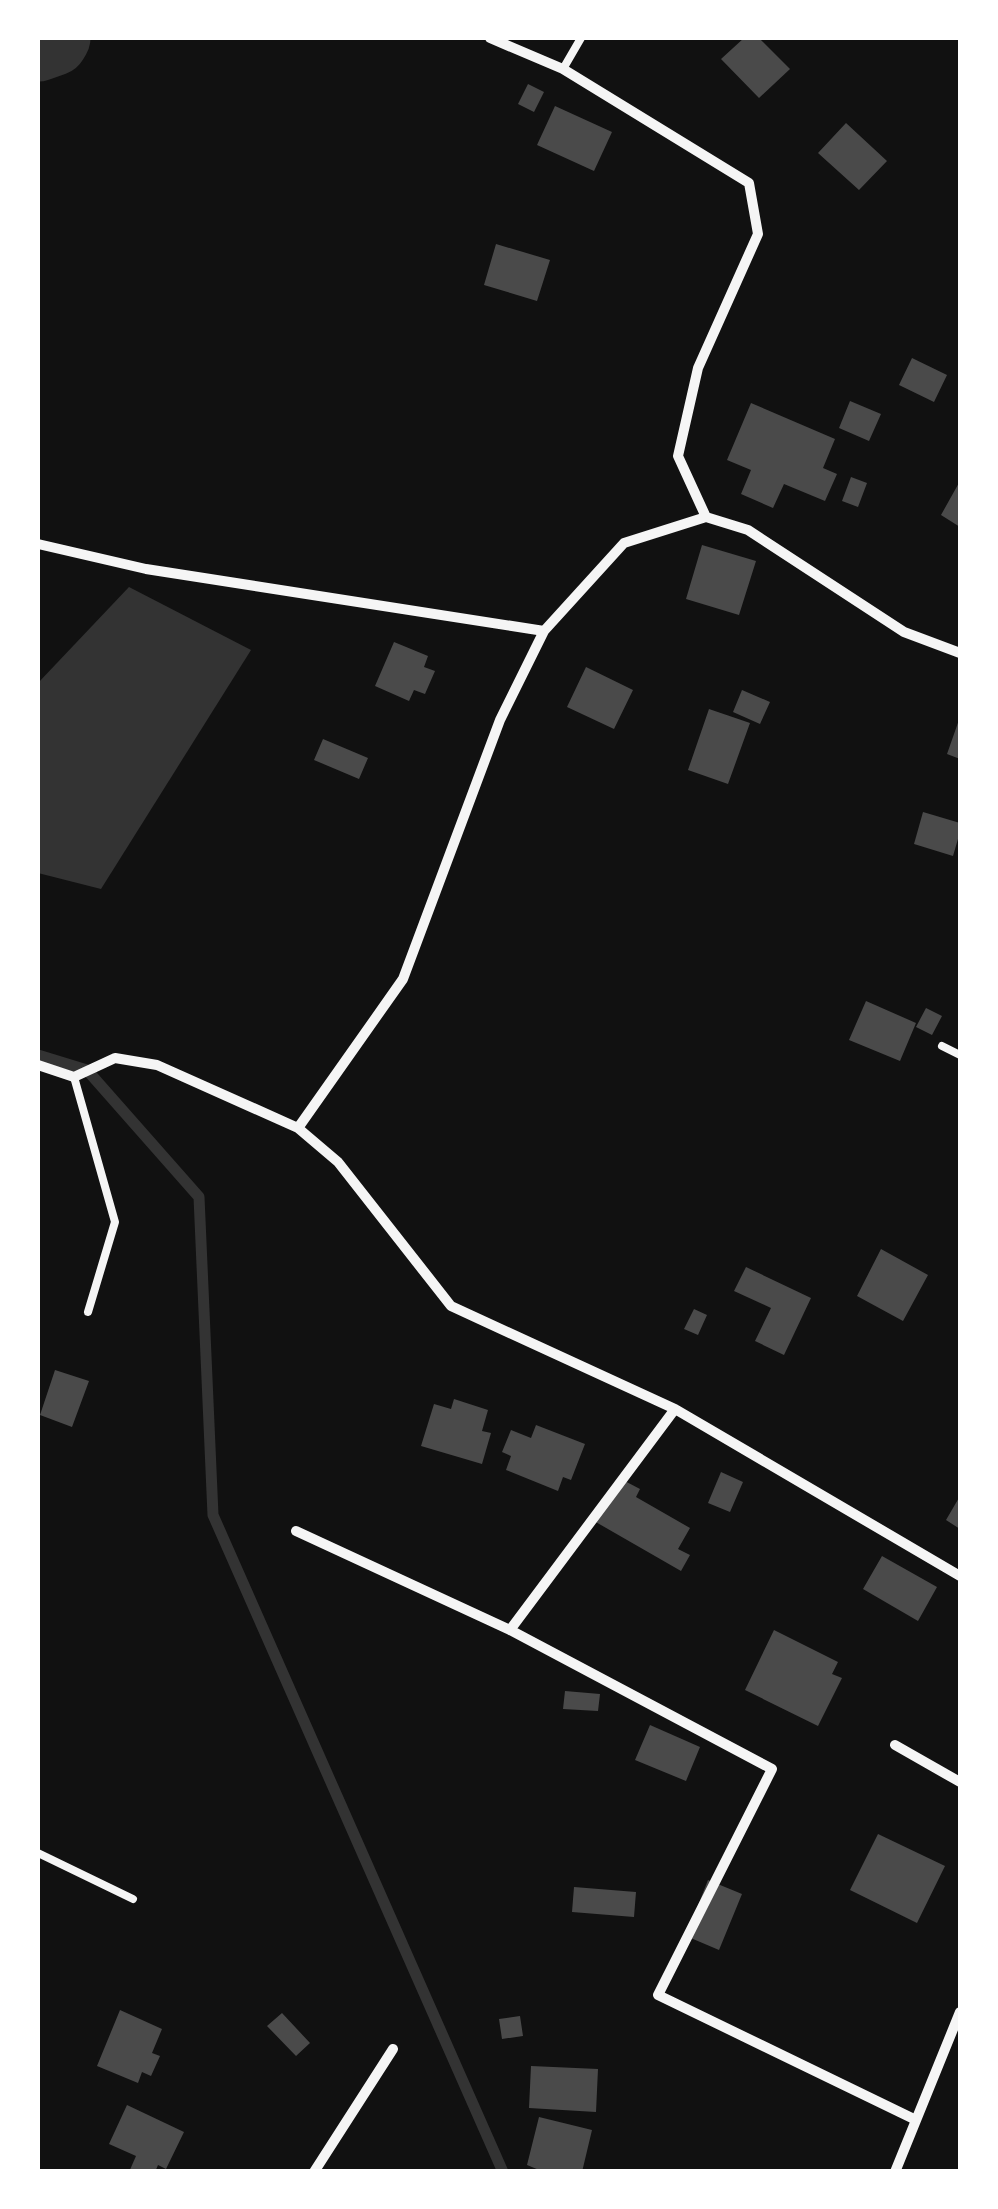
<svg xmlns="http://www.w3.org/2000/svg" width="998" height="2209" viewBox="0 0 998 2209" font-family="Commissioner,sans-serif">
	<style>
		.water { fill: #333 }
		.lines { fill: none; stroke-linecap: round; stroke-linejoin: round }
		.stream { stroke: #333; stroke-width: 11 }
		.river { stroke: #333; stroke-width: 65 }
		.building { fill: #4a4a4a }
		.service { stroke: #f5f5f5; stroke-width: 8 }
		.minor { stroke: #f5f5f5; stroke-width: 10 }
	</style>
	<rect width="100%" height="100%" fill="#111"/>
	<path class="water" d="M129 587 251 650 101 889 38 873V683Z"/>
	<g class="lines">
		<path class="stream" d="M38 1055 87 1070 199 1197 213 1515 503 2172"/>
		<path class="river" d="M38 49 55 43 58 38"/>
	</g>
	<path class="building" d="M744 38H759L790 69 759 98 721 59Z
		M528 84 544 92 534 112 518 104Z
		M555 106 612 132 594 171 537 145Z
		M846 123 887 161 859 190 818 153Z
		M496 244 550 260 537 301 484 285Z
		M912 358 947 375 934 402 899 385Z
		M850 401 881 414 869 441 839 428Z
		M751 403 835 439 823 468 837 474 825 501 784 484 773 508 741 494 751 470 727 460Z
		M851 477 867 483 858 507 842 501Z
		M960 481V527L941 515Z
		M702 545 756 561 739 615 686 599Z
		M394 642 428 656 424 667 435 671 425 694 414 690 409 701 375 686Z
		M586 667 633 690 614 729 567 707Z
		M742 690 770 702 760 724 733 712Z
		M709 709 750 723 728 784 688 770Z
		M960 717V759L947 754Z
		M323 739 368 758 359 779 314 760Z
		M923 812 960 823V832L953 856 914 844Z
		M866 1001 916 1023 900 1061 849 1040Z
		M926 1008 942 1016 932 1035 916 1027Z
		M881 1249 928 1275 903 1321 857 1296Z
		M746 1267 811 1298 784 1355 755 1341 771 1308 734 1291Z
		M694 1309 707 1315 698 1335 684 1329Z
		M55 1370 89 1381 72 1427 40 1415Z
		M454 1399 488 1410 482 1431 491 1433 482 1464 421 1446 434 1404 451 1409Z
		M536 1425 585 1444 571 1480 563 1477 558 1491 506 1470 511 1456 502 1452 511 1430 531 1438Z
		M721 1472 743 1482 730 1512 708 1503Z
		M619 1478 640 1489 636 1497 690 1528 678 1549 690 1555 681 1571 594 1521Z
		M960 1496V1529L946 1520Z
		M882 1556 937 1587 918 1621 863 1589Z
		M774 1630 838 1662 832 1674 842 1678 818 1726 745 1690Z
		M565 1691 600 1694 598 1711 563 1709Z
		M650 1725 700 1747 686 1781 635 1760Z
		M878 1834 945 1866 917 1923 850 1890Z
		M708 1880 742 1894 719 1950 686 1936Z
		M574 1887 636 1892 634 1917 572 1912Z
		M120 2010 162 2029 152 2053 160 2056 151 2076 142 2072 138 2083 97 2066Z
		M282 2013 310 2043 296 2056 267 2026Z
		M520 2016 523 2036 502 2039 499 2019Z
		M531 2066 598 2069 596 2112 529 2108Z
		M127 2105 184 2132 166 2169 158 2165 155 2172H129L136 2156 109 2144Z
		M539 2117 592 2130 582 2172H544L527 2165Z"/>
	<g class="lines">
		<path class="service" d="M563 69 581 38
			M942 1046 960 1055
			M74 1077 115 1222 88 1312
			M38 1853 133 1899"/>
		<path class="minor" d="M490 38 563 69 749 183 758 234 698 368 678 456 706 517
			M38 544 146 569 544 631 624 543 706 517 748 530 904 632 960 653
			M38 1065 74 1077 115 1058 157 1065 298 1128 338 1162 451 1306 675 1409 960 1576
			M298 1128 403 979 500 720 544 631
			M296 1531 510 1630 772 1769 658 1995 916 2120
			M510 1630 675 1409
			M895 1745 960 1782
			M314 2172 393 2049
			M895 2172 960 2012"/>
	</g>
	<rect width="998" height="2209" fill="none" stroke="#ffffff" stroke-width="80"/>
</svg>
